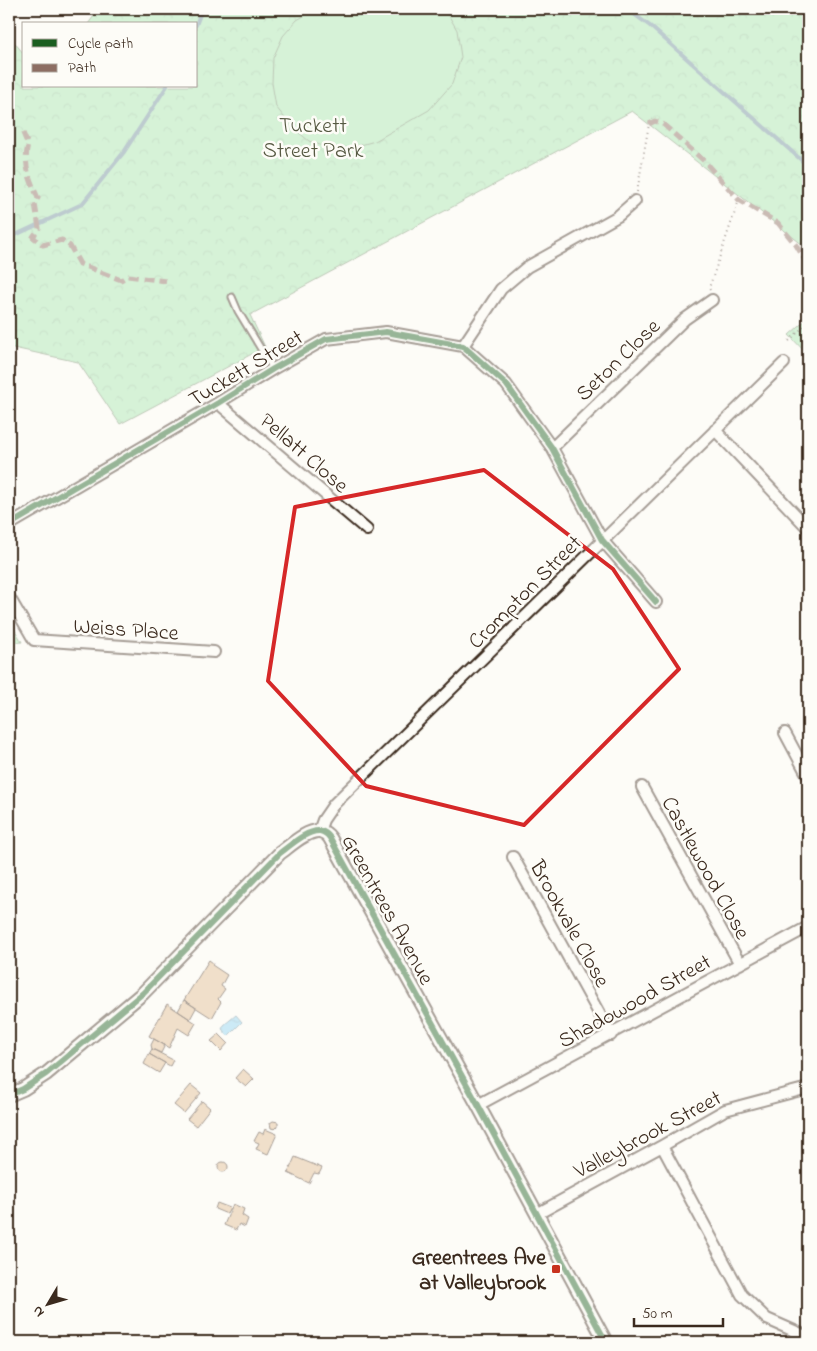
<svg xmlns="http://www.w3.org/2000/svg" width="817" height="1351" viewBox="0 0 817 1351" font-family="'Indie Flower',sans-serif">
	<style>
		.forest { fill: url(#forest-crowns); stroke: #708867 }
		.pitch { fill: #a6e7b0; stroke: #708867 }
		.water { fill: url(#water-ripples); stroke: #6f919e }
		.lines { fill: none; stroke-linecap: round; stroke-linejoin: round }
		.stream { stroke: #6f919e; stroke-width: 4 }
		.building { fill: #e1bd92; stroke: #3b2a1e }
		.service-casing { stroke: #3b2a1e; stroke-width: 9 }
		.minor-casing { stroke: #3b2a1e; stroke-width: 14 }
		.tertiary-casing { stroke: #3b2a1e; stroke-width: 16 }
		.path { stroke: #3b2a1e; stroke-width: 2; stroke-dasharray: 1 4; stroke-linecap: butt }
		.service { stroke: #fdfcf7; stroke-width: 5 }
		.minor { stroke: #fdfcf7; stroke-width: 10 }
		.tertiary { stroke: #fdfcf7; stroke-width: 12 }
		.quiet { stroke: #8d6e63; stroke-width: 5; stroke-dasharray: 10 5; stroke-linecap: butt }
		.cycleway-casing { stroke: #fdfcf7; stroke-width: 9 }
		.cycleway { stroke: #1b5e20; stroke-width: 6 }
		.marked { fill: none; stroke: #d62828; stroke-width: 4; stroke-linejoin: round }
		.poi-dot { fill: #c8321e; stroke: #fdfcf7; stroke-width: 2 }
		.labels { text-anchor: middle; stroke-width: 5; stroke-linejoin: round; paint-order: stroke }
		.park-label { font-size: 22px; fill: #565942; stroke: #fdfcf7 }
		.street-label { font-size: 22px; fill: #3b2a1e; stroke: #fdfcf7 }
		.poi-label { font-size: 22px; font-weight: bold; fill: #3b2a1e; stroke: #fdfcf7; text-anchor: end }
	</style>
	<defs>
		<pattern id="forest-crowns" width="20" height="18" patternUnits="userSpaceOnUse" patternTransform="scale(1.25)"><rect width="20" height="18" fill="#a6e7b0"/><path d="M2 6a3 3 0 1 1 6 0M12 15a3 3 0 1 1 6 0" fill="none" stroke="#90c697"/></pattern>
		<pattern id="water-ripples" width="26" height="14" patternUnits="userSpaceOnUse" patternTransform="scale(1.25)"><rect width="26" height="14" fill="#91d5f3"/><path d="M2 4q2-2 4 0t4 0M15 11q2-2 4 0t4 0" fill="none" stroke="#7eb7d0"/></pattern>
	</defs>
	<rect width="100%" height="100%" fill="#fdfcf7"/>
	<filter id="ink" filterUnits="userSpaceOnUse"><feTurbulence type="fractalNoise" baseFrequency=".02" numOctaves="2"/><feDisplacementMap in="SourceGraphic" scale="10" xChannelSelector="R" yChannelSelector="G"/><feConvolveMatrix kernelMatrix="1 2 1 2 8 2 1 2 1" color-interpolation-filters="sRGB"/></filter>
	<g filter="url(#ink)">
		<path class="forest" d="M99 9H808V249L632 111 250 315 265 347 120 424 78 362 9 347V36L24 54V86H196V24H88Z
			M808 318V355L789 335Z
			M9 620 22 642 9 643Z"/>
		<path class="pitch" d="M316 9H445L457 30 461 57 452 84 429 110 375 141 350 148H328L309 141 292 127 276 107 272 83 273 58 283 36 297 20Z"/>
		<path class="water" d="M236 1015 242 1022 228 1036 222 1029 224 1025Z"/>
		<g class="lines">
			<path class="stream" d="M627 9 650 26 808 166
				M196 25 202 9
				M9 238 82 204 124 152 167 86"/>
		</g>
		<path class="building" d="M209 960 213 963 212 965 227 975 221 986 225 989 218 999 221 1002 212 1018 184 1000Z
			M184 1000 196 1008 190 1019 178 1011Z
			M167 1004 196 1023 189 1035 178 1028 169 1048 149 1036Z
			M219 1034 228 1043 221 1051 211 1041Z
			M154 1039 165 1045 161 1053 152 1049 151 1045Z
			M152 1049 173 1060 170 1066 149 1054Z
			M149 1054 165 1063 159 1073 144 1064Z
			M243 1069 254 1079 246 1087 235 1078Z
			M191 1085 201 1093 184 1113 174 1105Z
			M202 1101 210 1108 196 1126 187 1119Z
			M273 1121 278 1122V1126L275 1129 271 1128 270 1123Z
			M265 1129 277 1134 268 1154 256 1149 259 1143 254 1141 259 1132 263 1134Z
			M295 1157 322 1168 319 1174 314 1173 309 1183 288 1173Z
			M218 1167a5 5 0 1 1 10 0a5 5 0 1 1-10 0Z
			M217 1203 230 1208 227 1214 215 1209Z
			M233 1204 244 1209 242 1215 248 1219 245 1227 239 1224 236 1230 224 1225Z"/>
		<g class="lines">
			<defs>
				<path id="service" d="M232 297 238 311 273 369"/>
				<path id="minor" d="M463 346 501 289 527 267 618 216 635 201
					M218 403 367 530
					M715 430 808 528
					M552 448 685 319 712 300
					M9 525 218 403 273 369 326 339 386 332 463 346 506 384 552 448 602 540 656 602
					M9 597 34 640 214 652
					M785 733 808 776
					M642 787 740 964
					M319 831 323 820 334 804 784 363
					M513 857 611 1035
					M478 1105 808 927
					M662 1146 742 1295 767 1319 808 1337
					M537 1214 662 1146 725 1110 808 1088"/>
				<path id="tertiary" d="M9 1095 23 1089 46 1074 143 993 280 853C290 846 306 830 320 831 325 832 328 835 330 838L478 1105 606 1342"/>
			</defs>
			<use href="#service" class="service-casing"/>
			<use href="#minor" class="minor-casing"/>
			<use href="#tertiary" class="tertiary-casing"/>
			<path class="path" d="M637 192 649 124
				M710 290 709 288 739 200
				M789 341 808 322"/>
			<use href="#service" class="service"/>
			<use href="#minor" class="minor"/>
			<use href="#tertiary" class="tertiary"/>
			<path class="quiet" d="M649 124 655 121 663 124 704 161 739 200 778 223 796 245 808 265
				M23 133 28 145C23 164 30 180 38 198L35 204 39 228 33 237 43 245 62 240 70 246 80 264 121 280 127 276 166 281"/>
			<defs>
				<path id="cycleway" d="M9 525 218 403 273 369 326 339 386 332 463 346 506 384 552 448 602 540 656 602
					M9 1095 23 1089 46 1074 143 993 280 853C290 846 306 830 320 831 325 832 328 835 330 838L478 1105 606 1342"/>
			</defs>
			<use href="#cycleway" class="cycleway-casing"/>
			<use href="#cycleway" class="cycleway"/>
		</g>
	</g>
	<path d="M0 0H817V1351H0ZM484 470 613 569 679 669 524 825 366 786 268 681 295 507Z" fill="#fdfcf7" fill-opacity=".55" fill-rule="evenodd"/>
	<path class="marked" d="M484 470 613 569 679 669 524 825 366 786 268 681 295 507Z"/>
	<rect class="poi-dot" x="551" y="1264" width="10" height="10" rx="2.5"/>
	<g class="labels">
		<g class="park-label">
			<text x="313" y="132">Tuckett<tspan x="313" dy="25">Street Park</tspan></text>
		</g>
		<g class="street-label">
			<text transform="translate(617 359) rotate(-44)" y="8">Seton Close</text>
			<text transform="translate(245 367) rotate(-31)" y="8">Tuckett Street</text>
			<text transform="translate(305 452) rotate(41)" y="8">Pellatt Close</text>
			<text transform="translate(524 591) rotate(-45)" y="8">Crompton Street</text>
			<text transform="translate(126 628) rotate(4)" y="8">Weiss Place</text>
			<text transform="translate(707 867) rotate(61)" y="8">Castlewood Close</text>
			<text transform="translate(389 909) rotate(61)" y="8">Greentrees Avenue</text>
			<text transform="translate(571 923) rotate(61)" y="8">Brookvale Close</text>
			<text transform="translate(634 1000) rotate(-29)" y="8">Shadowood Street</text>
			<text transform="translate(647 1133) rotate(-28)" y="8">Valleybrook Street</text>
		</g>
		<g class="poi-label">
			<text x="546" y="1264">Greentrees Ave<tspan x="546" dy="25">at Valleybrook</tspan></text>
		</g>
	</g>
	<rect width="817" height="1351" fill="none" stroke="#fdfcf7" stroke-width="30"/>
	<rect x="15" y="15" width="787" height="1321" fill="none" stroke="#3b2a1e" stroke-width="2" filter="url(#ink)"/>
	<rect x="22" y="22" width="175" height="65" fill="#fdfcf7" stroke="#afa8a0"/>
	<rect x="32" y="39" width="25" height="8" fill="#1b5e20" stroke="#afa8a0"/>
	<text x="68" y="48" font-size="15" fill="#3b2a1e">Cycle path</text>
	<rect x="32" y="64" width="25" height="8" fill="#8d6e63" stroke="#afa8a0"/>
	<text x="68" y="72" font-size="15" fill="#3b2a1e">Path</text>
	<g transform="translate(48 1304) rotate(232)" stroke="#fdfcf7" stroke-width="4" paint-order="stroke">
	<path d="M0-4L9 19L0 12L-9 19Z" fill="#3b2a1e"/>
	<text y="-8" font-size="14" font-weight="bold" text-anchor="middle" fill="#3b2a1e">N</text>
	</g>
	<path d="M634 1318v8h89v-8" fill="none" stroke="#3b2a1e" stroke-width="2.5"/>
	<text x="642" y="1318" font-size="15" fill="#3b2a1e" stroke="#fdfcf7" stroke-width="4" paint-order="stroke">50 m</text>
</svg>
